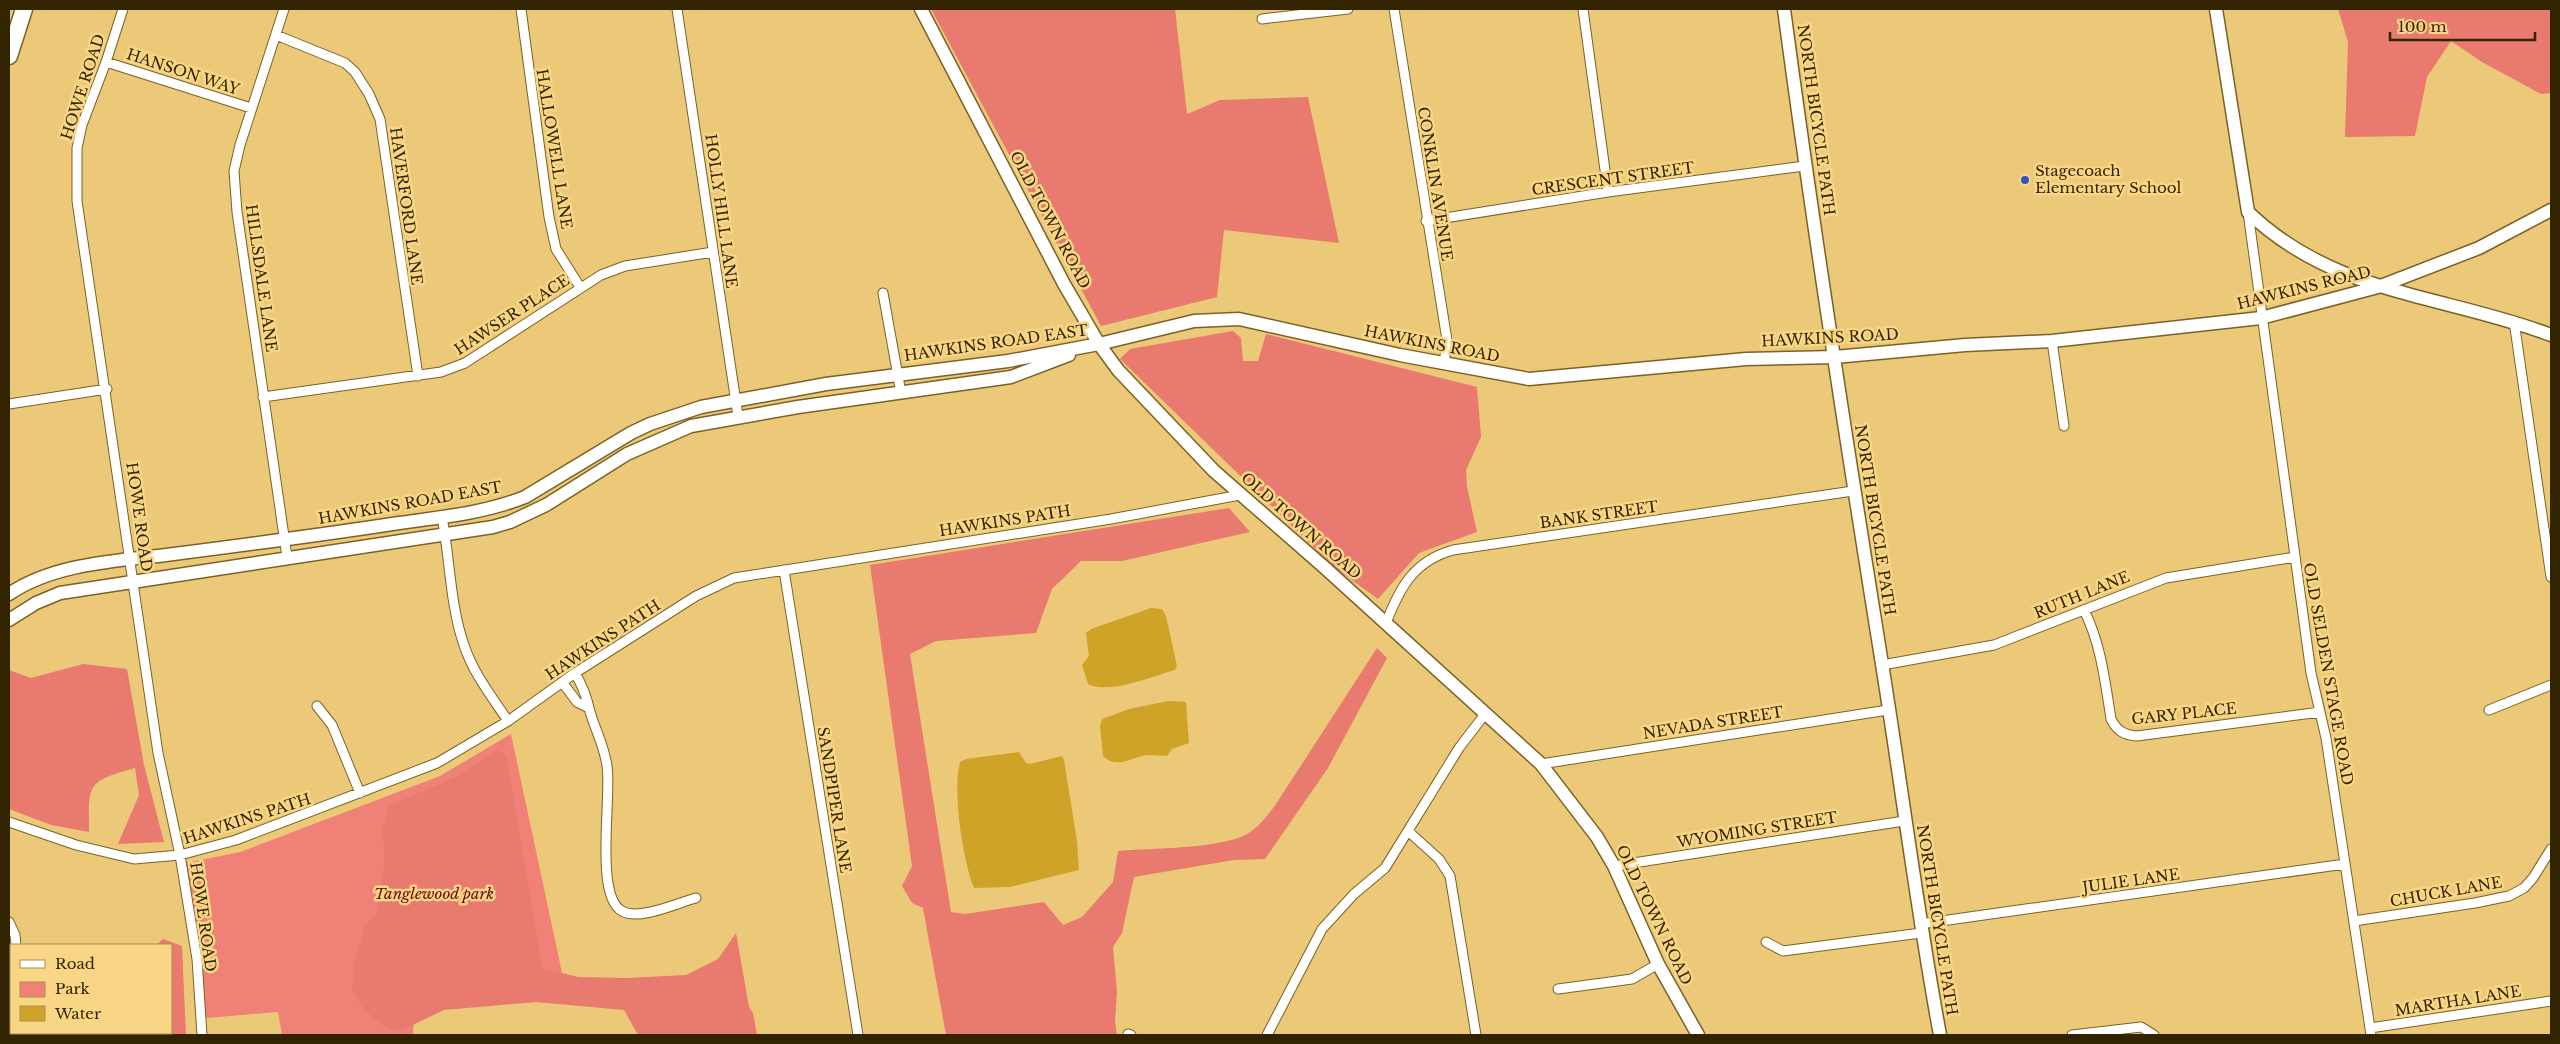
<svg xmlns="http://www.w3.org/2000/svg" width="2560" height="1044" viewBox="0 0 2560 1044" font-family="'Libre Baskerville',serif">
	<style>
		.green { fill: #ef8176 }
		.forest { fill: #e97a6f }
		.water { fill: #cfa228 }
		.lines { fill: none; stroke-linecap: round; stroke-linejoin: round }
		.street-casing { stroke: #7b6224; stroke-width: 11 }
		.secondary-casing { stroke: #7b6224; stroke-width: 15 }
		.highway-casing { stroke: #7b6224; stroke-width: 19 }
		.street { stroke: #fff; stroke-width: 9 }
		.secondary { stroke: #fff; stroke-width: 12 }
		.highway { stroke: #fff; stroke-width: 16 }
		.poi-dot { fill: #3354c5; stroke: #f9d686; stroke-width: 2 }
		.labels { text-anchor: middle; stroke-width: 5; stroke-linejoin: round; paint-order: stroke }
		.street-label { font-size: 15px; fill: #322401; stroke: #f9d686 }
		.poi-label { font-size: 15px; fill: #322401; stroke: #f9d686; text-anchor: start }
		.park-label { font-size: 15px; font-style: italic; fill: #6e0409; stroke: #f9d686 }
	</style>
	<rect width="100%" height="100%" fill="#ecc979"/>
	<path class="green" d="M511 734 567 996 415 1005 413 1035H282L278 1012 206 1018 186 863 240 852 440 776Z"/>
	<path class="forest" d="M931 9H1175L1187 114 1220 100 1308 97 1339 243 1224 230 1217 297 1101 326Z
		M2338 9H2551V93L2541 94 2482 62 2451 41 2427 77 2415 136 2345 137 2348 42Z
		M1233 331 1241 338 1243 361H1258L1266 334 1477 387 1481 437 1466 470 1467 487 1477 532 1419 553 1378 599 1335 568 1120 359 1130 349Z
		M1229 508 1250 532 1122 561H1081L1052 589 1036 633 936 641 910 654 951 912 965 914 1044 902 1063 925 1082 917 1113 882 1118 851C1151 848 1220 849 1247 834 1259 827 1268 815 1276 804L1377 648 1387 658 1328 768 1265 859 1234 860 1134 877 1122 933 1113 947 1117 992 1115 1022 1117 1035H946L923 908 912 903 902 886 912 866 870 565Z
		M83 664 127 669 144 765 164 842 118 844 139 795 135 768C86 782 89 783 89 832L51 825 9 809V670L31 678Z
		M497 750 506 756 542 968 578 977 627 978 686 975 718 959 736 933 749 1007 753 1013 757 1035H638L624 1010 536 1002 444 1010 400 1031 388 1028 364 1010 352 991 354 963 364 929 376 913 385 859 382 829 389 806 458 776Z
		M163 939 182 946 186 1035H72L73 1033H171V945H156Z"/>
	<path class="water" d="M1151 608 1162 609 1166 616 1177 666 1175 670C1154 676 1108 695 1088 684L1082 665 1089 656 1086 633 1091 629Z
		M1168 701 1186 702 1189 743 1172 749 1167 756C1159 756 1149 754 1142 756 1128 760 1115 768 1103 756L1100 726 1102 719 1129 709Z
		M1019 752 1026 763 1030 764 1062 756 1064 760 1077 841 1079 870 1010 887 974 888C963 861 952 791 960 762L966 759Z"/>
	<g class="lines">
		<defs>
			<path id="street" d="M123 9 106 62 82 125 77 148V201L158 753 180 855 197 959 202 1035
				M284 9 240 145 234 171 237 212 287 557
				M521 9 549 217 556 249 580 287
				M677 9 738 416
				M1394 9 1447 340 1444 364
				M1583 9 1608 192
				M1262 19 1348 9
				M276 35 345 63 355 72 369 94 380 119 418 376
				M106 62 251 108
				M2248 212 2311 673 2326 738 2371 1035
				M1426 221 1608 192 1804 166
				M883 293 901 393
				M2514 321 2551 577
				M2052 341 2064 426
				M263 397 441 372 465 363 601 275 625 266 713 252
				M9 404 107 389
				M442 517C450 559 450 605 464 645 473 673 492 697 508 721
				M784 570 858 1035
				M2084 610C2101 644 2105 681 2111 719 2117 731 2124 735 2137 736L2320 712
				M1386 623C1400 587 1414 561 1453 550L1853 491
				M1882 665 1994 645 2166 578 2295 557
				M575 673C582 685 586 694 589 708 594 728 604 744 607 766 612 795 594 896 622 911 639 921 677 903 696 898
				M562 682 577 702 589 708
				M317 706 332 725 360 793
				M2489 710 2551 685
				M1541 764 1888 710
				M9 822 76 845 134 859 180 855 236 840 437 763 508 721 575 673 696 596 734 578 1111 519 1240 495
				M1409 832 1439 859 1450 876 1476 1035
				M1614 866 1904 821
				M2354 921 2475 903 2509 896 2524 888 2533 878 2551 849
				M9 922 15 935 16 945
				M1920 924 2345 864
				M1766 942 1783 951 1921 933
				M1558 989 1632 979 1658 964
				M9 1009 11 1006
				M2370 1028 2551 1001
				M1128 1034 1131 1035
				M1267 1035 1322 929 1354 894 1385 868 1459 748 1485 714
				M2072 1035 2141 1027 2154 1035"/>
			<path id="secondary" d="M921 9 1064 284 1099 344 1118 370 1214 471 1324 567 1541 764 1597 837 1614 866 1658 964 1698 1035
				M1784 9C1813 228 1847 446 1882 664 1902 788 1917 912 1940 1035
				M2216 9 2248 212C2334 295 2445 295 2551 335
				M9 594C53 564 114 561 166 555 244 545 322 535 399 523 442 517 485 513 525 497L631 433 650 424 701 407 826 384 1008 361 1099 344 1194 321 1239 319 1400 355 1529 379 1746 359 1835 357 1965 345 2052 341 2261 318 2378 287 2479 248 2551 210
				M9 620 36 603 60 593 493 527 510 522 546 505 627 454 691 426 798 407 1011 377 1069 355"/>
			<path id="highway" d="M9 56 24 9"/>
		</defs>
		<use href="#street" class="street-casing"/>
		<use href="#secondary" class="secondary-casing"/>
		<use href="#highway" class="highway-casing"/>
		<use href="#street" class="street"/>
		<use href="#secondary" class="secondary"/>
		<use href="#highway" class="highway"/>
	</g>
	<circle class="poi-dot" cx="2025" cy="180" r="5"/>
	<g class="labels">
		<g class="street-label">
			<text transform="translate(183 72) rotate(18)" y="5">HANSON WAY</text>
			<text transform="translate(83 87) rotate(-72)" y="5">HOWE ROAD</text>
			<text transform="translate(1816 120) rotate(82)" y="5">NORTH BICYCLE PATH</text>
			<text transform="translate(554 149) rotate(81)" y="5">HALLOWELL LANE</text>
			<text transform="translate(1613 179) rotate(-8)" y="5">CRESCENT STREET</text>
			<text transform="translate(1435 184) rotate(81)" y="5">CONKLIN AVENUE</text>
			<text transform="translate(406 206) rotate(82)" y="5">HAVERFORD LANE</text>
			<text transform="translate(721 211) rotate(82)" y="5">HOLLY HILL LANE</text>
			<text transform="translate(1050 220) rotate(62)" y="5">OLD TOWN ROAD</text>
			<text transform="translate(261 278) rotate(82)" y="5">HILLSDALE LANE</text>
			<text transform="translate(2304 288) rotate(-14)" y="5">HAWKINS ROAD</text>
			<text transform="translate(512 315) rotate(-33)" y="5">HAWSER PLACE</text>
			<text transform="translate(1830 338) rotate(-3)" y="5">HAWKINS ROAD</text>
			<text transform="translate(996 343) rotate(-8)" y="5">HAWKINS ROAD EAST</text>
			<text transform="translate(1432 344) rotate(11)" y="5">HAWKINS ROAD</text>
			<text transform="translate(410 503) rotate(-10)" y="5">HAWKINS ROAD EAST</text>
			<text transform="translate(1599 515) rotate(-8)" y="5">BANK STREET</text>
			<text transform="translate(139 517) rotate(82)" y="5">HOWE ROAD</text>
			<text transform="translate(1875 520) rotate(81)" y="5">NORTH BICYCLE PATH</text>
			<text transform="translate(1005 521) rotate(-9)" y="5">HAWKINS PATH</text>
			<text transform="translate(1301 526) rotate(41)" y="5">OLD TOWN ROAD</text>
			<text transform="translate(2082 595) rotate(-22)" y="5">RUTH LANE</text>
			<text transform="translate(603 640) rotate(-33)" y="5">HAWKINS PATH</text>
			<text transform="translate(2328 674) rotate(80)" y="5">OLD SELDEN STAGE ROAD</text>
			<text transform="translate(2184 714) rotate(-6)" y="5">GARY PLACE</text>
			<text transform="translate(1713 723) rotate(-9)" y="5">NEVADA STREET</text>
			<text transform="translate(834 800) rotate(81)" y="5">SANDPIPER LANE</text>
			<text transform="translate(247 819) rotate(-18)" y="5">HAWKINS PATH</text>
			<text transform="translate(1757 830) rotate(-9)" y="5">WYOMING STREET</text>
			<text transform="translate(2131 881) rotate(-8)" y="5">JULIE LANE</text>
			<text transform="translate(2446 892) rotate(-10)" y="5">CHUCK LANE</text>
			<text transform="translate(1654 915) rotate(64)" y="5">OLD TOWN ROAD</text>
			<text transform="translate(203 917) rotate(82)" y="5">HOWE ROAD</text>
			<text transform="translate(1937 920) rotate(81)" y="5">NORTH BICYCLE PATH</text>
			<text transform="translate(2458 1001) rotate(-9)" y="5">MARTHA LANE</text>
		</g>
		<g class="poi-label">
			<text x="2035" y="176">Stagecoach<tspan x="2035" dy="17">Elementary School</tspan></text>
		</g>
		<g class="park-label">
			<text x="434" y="899">Tanglewood park</text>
		</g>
	</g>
	<rect width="2560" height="1044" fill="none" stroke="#322401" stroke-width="20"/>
	<rect x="10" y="944" width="162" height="90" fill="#f9d686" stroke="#a98f51"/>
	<rect x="20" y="960" width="25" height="8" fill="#ffffff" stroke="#a98f51"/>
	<text x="55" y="969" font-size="15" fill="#322401">Road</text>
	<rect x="20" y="982" width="25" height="15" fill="#ef8176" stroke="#a98f51"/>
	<text x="55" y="994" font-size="15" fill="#322401">Park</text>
	<rect x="20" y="1006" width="25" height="15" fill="#cfa228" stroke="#a98f51"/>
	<text x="55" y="1019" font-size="15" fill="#322401">Water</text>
	<path d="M2390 32v8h145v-8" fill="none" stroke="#322401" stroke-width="2.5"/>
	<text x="2398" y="32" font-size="15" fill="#322401" stroke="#f9d686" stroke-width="4" paint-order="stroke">100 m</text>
</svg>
